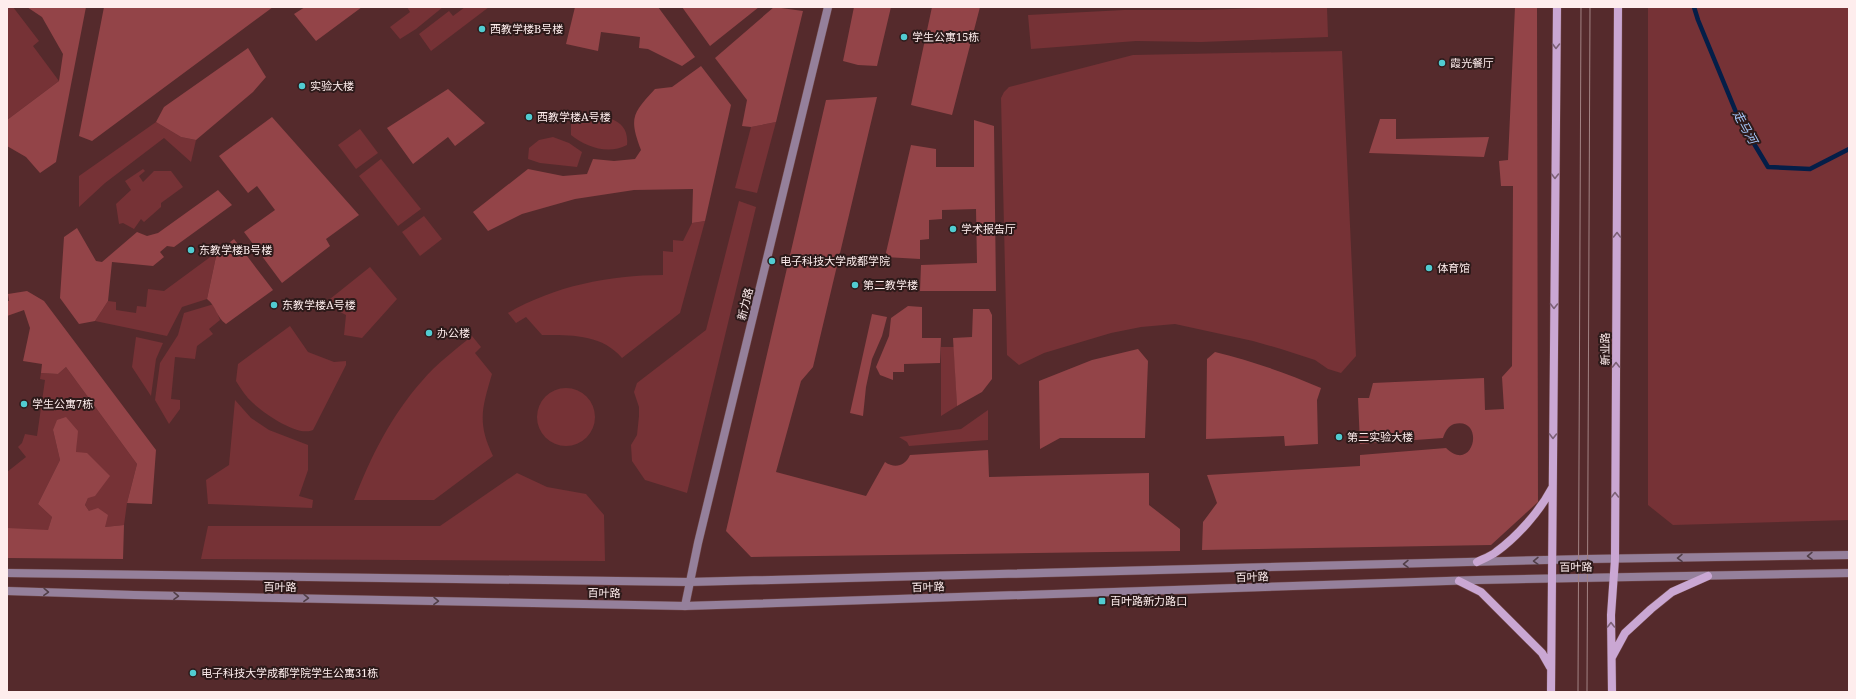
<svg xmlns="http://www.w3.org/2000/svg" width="1856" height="699" viewBox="0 0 1856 699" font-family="'Noto Serif','Noto Sans SC',serif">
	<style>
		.green { fill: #763236 }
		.forest { fill: #934448 }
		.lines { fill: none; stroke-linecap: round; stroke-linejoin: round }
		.stream { stroke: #041e48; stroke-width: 4.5 }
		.minor-casing { stroke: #70494b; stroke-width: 9 }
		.tertiary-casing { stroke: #70494b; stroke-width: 9 }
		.secondary-casing { stroke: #70494b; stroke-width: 9 }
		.minor { stroke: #95809b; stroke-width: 8 }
		.tertiary { stroke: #95809b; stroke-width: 8 }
		.secondary { stroke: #caa7d3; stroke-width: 8 }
		.tram { stroke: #a28384; stroke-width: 1 }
		.oneway { stroke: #7c6076 }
		.oneway2 { stroke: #513e47 }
		.poi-dot { fill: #51ccd1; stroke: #2d1a1a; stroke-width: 1.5 }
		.labels { text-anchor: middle; stroke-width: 4; stroke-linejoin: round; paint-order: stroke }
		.poi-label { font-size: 11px; fill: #feeded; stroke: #2d1a1a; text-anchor: start }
		.street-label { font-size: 11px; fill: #feeded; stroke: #2d1a1a }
		.water-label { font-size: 12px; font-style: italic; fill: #a8cafd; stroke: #2d1a1a }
	</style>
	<rect width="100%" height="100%" fill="#552a2c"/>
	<path class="green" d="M7 7H13L39 41 33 46 59 81 7 120Z
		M407 7H443L416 29 400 39 390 27 410 12Z
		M465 7H489L431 51 419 34 449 11 453 16Z
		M1283 7H1327L1328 37 1201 42 1136 41 1031 49 1028 15 1124 10H1201Z
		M1648 7H1849V520L1673 525 1648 505Z
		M1342 51 1356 356 1341 373 1328 369 1315 360 1281 349 1253 341 1175 324 1141 327 1111 333 1044 353 1019 365 1007 355 1001 98 1004 92 1009 87 1133 55Z
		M582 112C603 117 630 117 627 145 608 155 586 147 571 135V113Z
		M156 122 181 137 196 140 191 162 164 138 105 183 79 207V176Z
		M776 122 757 193 735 188 751 127Z
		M360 129 378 153 356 169 338 145Z
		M553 137 569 143 582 152 577 167 540 163 528 159 529 148 539 140Z
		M381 159 421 209 398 226 359 176Z
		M143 169 145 171 139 176 143 182 154 171H171L183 187 161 203V207L144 222 141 219 134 229 123 223 119 224 116 204 131 190 125 181Z
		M739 201 756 207 687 493 645 480 632 461 631 445 637 435 639 416V407L634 392 637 383 706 330Z
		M424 216 442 239 420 256 402 232Z
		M705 221 680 313 622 358C602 334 570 335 542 335L526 317 516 323 508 313C555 286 609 275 663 275V251L673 252V240L683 241 692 223Z
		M217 252 207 299 182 307 167 336 95 321 108 301 116 302V310L136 313 137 306 146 307 148 289 164 291Z
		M370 267 397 299 362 338 344 335 346 315 336 310 328 311 323 307 325 303Z
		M214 304 220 320 209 329 213 334 197 346 195 359 175 357 171 399 180 400V409L169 424 155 400 160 363 178 335 184 313Z
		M290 326 308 352 334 362 346 361V365L313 430C298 437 265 414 253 403 246 397 241 389 236 381L238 364Z
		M472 336 481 347 475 353 492 374C482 408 477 423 493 456L434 500H354C371 456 391 416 422 381 436 364 455 350 472 336Z
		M136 337 163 343 156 359 151 396 132 367Z
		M941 347H954L957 406 941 416Z
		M66 367 137 464 127 503 124 525 105 527 89 511 85 505 88 498 76 452 77 431 53 430 60 460 38 504 52 517 48 531 9 530 7 528V472L26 457 18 447 22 443 25 434 37 436 45 380 40 379 41 373 58 374Z
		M537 417a29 29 0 1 1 58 0a29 29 0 1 1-58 0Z
		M235 400 251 418 269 430 308 445V470L299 496 313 500 312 508 208 504 206 480 229 465Z
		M988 410V440L909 446 907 442 899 437 961 429Z
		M517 473 547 487 586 494 604 515 605 561 201 559 208 526H440Z"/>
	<path class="forest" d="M27 7H86L56 162 40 173 26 157 7 146V120L59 81 63 54 42 17Z
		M104 7H273L92 141 79 136Z
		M305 7H362L316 41 294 14Z
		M575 7H658L695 57 682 66 648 49 639 48 640 37 601 32 598 51 566 44Z
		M682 7H759L710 46Z
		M774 7 803 11 776 122 751 127 742 126 747 100 715 58Z
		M854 7H891L877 66 858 65 843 61Z
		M932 7H980L952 115 911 105Z
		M1515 7H1537L1538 502 1491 545 1202 550 1203 522 1217 503 1207 475 1360 466V455L1446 448C1474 475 1486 416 1454 424 1448 426 1445 432 1443 438L1360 444 1358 398H1369L1373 383 1484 378 1485 410 1504 409 1502 377 1512 366 1513 186H1501L1499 161 1508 160Z
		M248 48 266 77 253 92 196 140 181 137 156 122 164 107Z
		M701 66 731 105 705 221 692 223 693 189 634 190 575 199 522 214 488 231 473 212 528 169 563 176 587 174 593 159 614 161 635 159 641 150C629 118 632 114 655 89L672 87Z
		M448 89 485 123 455 146 448 137 413 164 387 128Z
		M877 97 813 367 801 381 776 472 866 496 885 462C895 469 905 466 910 455L988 450 989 477 1149 473V505L1180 529V551L751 557 726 531 826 100Z
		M272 117 359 215 326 239 330 246 282 283 244 232 275 210 257 186 248 193 219 156Z
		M1380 119H1396V139L1489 137 1484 157 1369 153Z
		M974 120 994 126 996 291H920L921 265 977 263 976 209 942 210V219L929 220V239L920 240V259L885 257 911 145 936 149V167H974Z
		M218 190 232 205 174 247 167 246 160 252 164 257 153 266 112 262 108 301 95 321 79 324 60 298 64 237 77 228 96 261 102 262 137 232 147 236 158 233Z
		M234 239 273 290 226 324C216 317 217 307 207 299L217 252Z
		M27 291 44 301 156 450 152 504 127 503 137 464 66 367 58 374 41 373 42 364 23 361 30 328 24 310 7 316V301H9L8 294Z
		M908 306 922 307V338H941L940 363 904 364V372H893V380L880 375 876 367 889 336 891 318Z
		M973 309H989L992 315V379L982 392 957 406 953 338 972 337Z
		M872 314 887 317 882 336 872 359 866 387 863 416 850 413Z
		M1138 349 1148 361 1145 438H1060L1040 449 1039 381 1092 360Z
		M1215 352C1252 361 1286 373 1321 388L1317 400 1318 444 1285 446 1284 436 1206 439 1207 359Z
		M66 417 78 431 76 452 87 453 110 476 95 496 88 498 85 505 89 511 98 508 108 515 105 527 124 525 123 559 7 558V528L48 530 52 517 38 504 60 460 53 430 57 420Z"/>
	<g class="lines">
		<path class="stream" d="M1694 7 1698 20 1738 117 1768 167 1810 169 1849 149"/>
		<defs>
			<path id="minor" d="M685 606 698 543 828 7"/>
			<path id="tertiary" d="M7 573 689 582 1587 559 1849 555
				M7 591 134 595 685 606 1477 580 1849 573"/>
			<path id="secondary" d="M1477 562C1483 559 1491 556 1496 552 1517 537 1540 511 1552 488
				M1459 581 1481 592 1542 653 1550 667
				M1612 657 1625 633 1651 609 1672 592 1708 576
				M1551 692 1557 7
				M1612 692 1611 615 1615 559 1618 7"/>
		</defs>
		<use href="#minor" class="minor-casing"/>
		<use href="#tertiary" class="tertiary-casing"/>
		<use href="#secondary" class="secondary-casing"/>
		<use href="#minor" class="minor"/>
		<use href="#tertiary" class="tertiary"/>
		<use href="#secondary" class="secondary"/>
		<path class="tram" d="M1578 692 1581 7
			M1587 692 1590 7"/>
	</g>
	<defs><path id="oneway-chevron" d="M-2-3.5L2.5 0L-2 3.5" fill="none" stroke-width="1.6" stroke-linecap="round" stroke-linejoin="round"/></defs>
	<g class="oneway">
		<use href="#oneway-chevron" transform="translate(1556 46) rotate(91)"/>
		<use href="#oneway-chevron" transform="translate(1555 176) rotate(91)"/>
		<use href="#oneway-chevron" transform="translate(1617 235) rotate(-90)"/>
		<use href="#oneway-chevron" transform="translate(1554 306) rotate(91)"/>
		<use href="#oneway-chevron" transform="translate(1616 365) rotate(-90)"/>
		<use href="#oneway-chevron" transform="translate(1553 436) rotate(91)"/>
		<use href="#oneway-chevron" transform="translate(1615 495) rotate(-90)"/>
		<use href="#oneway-chevron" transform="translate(1611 625) rotate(-90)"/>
	</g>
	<g class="oneway2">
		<use href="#oneway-chevron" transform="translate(1810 556) rotate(179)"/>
		<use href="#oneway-chevron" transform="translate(1680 558) rotate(179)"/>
		<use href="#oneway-chevron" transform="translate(1536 561) rotate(179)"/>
		<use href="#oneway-chevron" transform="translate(1406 564) rotate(179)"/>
		<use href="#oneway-chevron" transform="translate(46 592) rotate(2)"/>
		<use href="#oneway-chevron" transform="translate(176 596) rotate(1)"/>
		<use href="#oneway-chevron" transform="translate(306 598) rotate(1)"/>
		<use href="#oneway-chevron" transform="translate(436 601) rotate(1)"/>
	</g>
	<g class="poi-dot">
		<circle cx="482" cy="29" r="4"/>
		<circle cx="904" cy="37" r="4"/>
		<circle cx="1442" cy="63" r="4"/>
		<circle cx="302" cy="86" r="4"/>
		<circle cx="529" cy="117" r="4"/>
		<circle cx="953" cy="229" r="4"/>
		<circle cx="191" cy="250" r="4"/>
		<circle cx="772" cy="261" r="4"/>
		<circle cx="1429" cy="268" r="4"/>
		<circle cx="855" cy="285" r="4"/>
		<circle cx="274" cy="305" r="4"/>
		<circle cx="429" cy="333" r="4"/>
		<circle cx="24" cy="404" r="4"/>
		<circle cx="1339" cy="437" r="4"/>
		<rect x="1098" y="597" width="8" height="8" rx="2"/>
		<circle cx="193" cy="673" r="4"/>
	</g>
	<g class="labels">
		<g class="poi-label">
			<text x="490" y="33">西教学楼B号楼</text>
			<text x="912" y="41">学生公寓15栋</text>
			<text x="1450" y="67">霞光餐厅</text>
			<text x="310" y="90">实验大楼</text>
			<text x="537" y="121">西教学楼A号楼</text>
			<text x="961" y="233">学术报告厅</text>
			<text x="199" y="254">东教学楼B号楼</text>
			<text x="780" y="265">电子科技大学成都学院</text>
			<text x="1437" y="272">体育馆</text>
			<text x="863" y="289">第二教学楼</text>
			<text x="282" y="309">东教学楼A号楼</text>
			<text x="437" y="337">办公楼</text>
			<text x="32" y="408">学生公寓7栋</text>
			<text x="1347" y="441">第二实验大楼</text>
			<text x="1110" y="605">百叶路新力路口</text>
			<text x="201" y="677">电子科技大学成都学院学生公寓31栋</text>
		</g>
		<g class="street-label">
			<text transform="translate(745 304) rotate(-76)" y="4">新力路</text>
			<text transform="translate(1605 349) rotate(-90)" y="4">新业路</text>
			<text transform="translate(1576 567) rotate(-1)" y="4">百叶路</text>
			<text transform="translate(1252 577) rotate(-2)" y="4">百叶路</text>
			<text transform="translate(280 587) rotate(1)" y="4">百叶路</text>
			<text transform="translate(928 587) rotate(-2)" y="4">百叶路</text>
			<text transform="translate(604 593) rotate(1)" y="4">百叶路</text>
		</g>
		<g class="water-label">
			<text transform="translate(1745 127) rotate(61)" y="4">走马河</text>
		</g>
	</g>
	<rect width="1856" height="699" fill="none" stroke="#feeded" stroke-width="16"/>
</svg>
